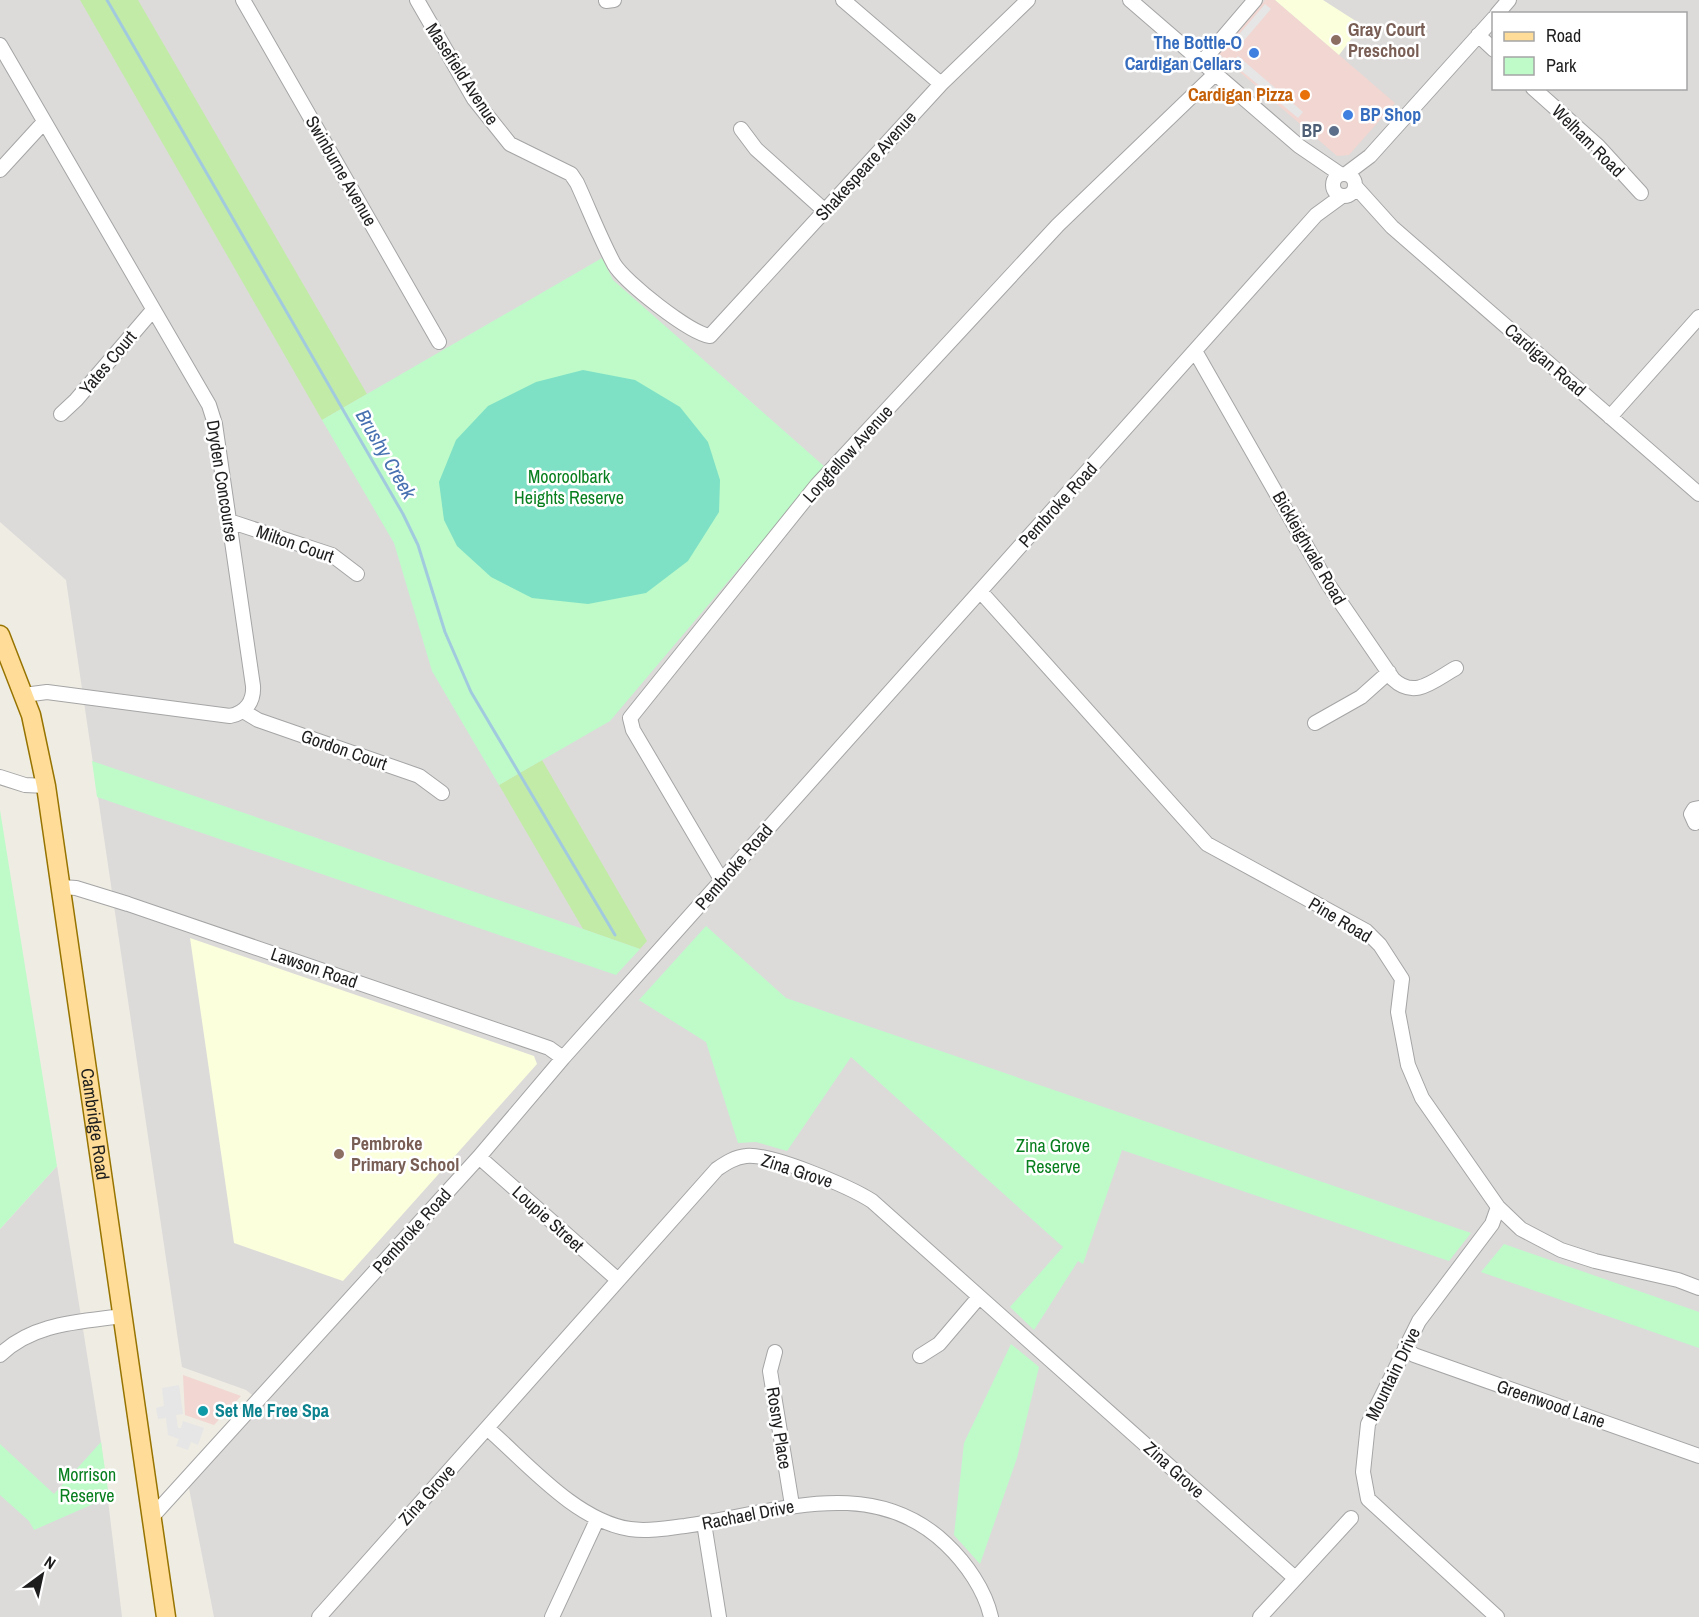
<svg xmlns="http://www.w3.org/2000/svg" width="1699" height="1617" viewBox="0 0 1699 1617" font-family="'Archivo Narrow',sans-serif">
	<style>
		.residential { fill: #dcdbda; fill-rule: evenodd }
		.commercial { fill: #f1d6d1 }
		.education { fill: #fbffdc }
		.grass { fill: #c2eba7 }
		.park { fill: #befbc9 }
		.pitch { fill: #7ee1c5 }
		.parking { fill: #e6e6e6 }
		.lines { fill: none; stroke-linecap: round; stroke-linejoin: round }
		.stream { stroke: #a2cade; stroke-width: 3 }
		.minor-casing { stroke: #a5a5a5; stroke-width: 16 }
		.major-casing { stroke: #977400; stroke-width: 21 }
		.minor { stroke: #fff; stroke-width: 14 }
		.major { stroke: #ffdd98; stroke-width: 18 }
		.education-dot { fill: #8d6e63; stroke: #fff; stroke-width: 2 }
		.shop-dot { fill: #3f7fe0; stroke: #fff; stroke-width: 2 }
		.food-dot { fill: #e8710a; stroke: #fff; stroke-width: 2 }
		.service-dot { fill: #5c6f8a; stroke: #fff; stroke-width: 2 }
		.culture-dot { fill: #0f9aa8; stroke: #fff; stroke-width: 2 }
		.labels { text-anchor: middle; stroke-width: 5; stroke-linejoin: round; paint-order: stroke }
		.education-label { font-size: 18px; font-weight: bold; fill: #785e54; stroke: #fff; text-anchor: start }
		.shop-label { font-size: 18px; font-weight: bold; fill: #366cbe; stroke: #fff; text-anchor: end }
		.street-label { font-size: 18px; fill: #1e1e1e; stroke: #fff }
		.food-label { font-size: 18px; font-weight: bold; fill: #c56008; stroke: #fff; text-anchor: end }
		.service-label { font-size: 18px; font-weight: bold; fill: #4e5e75; stroke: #fff; text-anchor: end }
		.park-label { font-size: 18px; fill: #087f1e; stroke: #fff }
		.culture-label { font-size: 18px; font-weight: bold; fill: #0d838f; stroke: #fff; text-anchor: start }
		.water-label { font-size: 20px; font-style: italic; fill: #4771b0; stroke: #fff }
	</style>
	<rect width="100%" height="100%" fill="#efece3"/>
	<path class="residential" d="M0 0H1699V1617H214L187 1478 256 1398 246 1390 182 1367 66 580 0 522ZM1494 14H1686V88H1494Z
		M57 1166 101 1442 122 1617H0V1229Z"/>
	<path class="commercial" d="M1265 0H1275L1395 103 1349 155 1337 156 1219 54Z
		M183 1375 241 1396 214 1425 185 1415Z"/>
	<path class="education" d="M1275 0H1323L1362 25 1339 55Z
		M190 938 534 1056 537 1064 343 1281 234 1243Z"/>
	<path class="grass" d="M80 0H138L367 394 322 420Z
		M542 760 647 941 640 949 583 929 499 785Z"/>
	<path class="park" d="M602 258 613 280 825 467 610 721 499 785 432 671 394 543 322 420Z
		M92 761 583 929 640 949 616 975 97 797Z
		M0 810 57 1166 0 1229Z
		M706 926 786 998 1471 1233 1449 1261 1122 1150 1083 1264 1078 1261 1034 1330 1010 1307 1063 1247 851 1057 787 1151 756 1142 738 1143 706 1042 639 1000Z
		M1504 1244 1699 1312V1348L1481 1272Z
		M1011 1344 1039 1367 1017 1458 980 1564 954 1535 964 1443Z
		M101 1442 109 1497 34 1530 29 1521 0 1495V1444L54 1494Z"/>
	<path class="pitch" d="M583 370 635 380 680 407 708 442 720 480 719 512 688 561 646 593 588 604 532 598 491 577 457 546 444 520 439 482 456 440 488 406 536 382Z"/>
	<path class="parking" d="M1265 4 1271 9 1235 51 1229 46Z
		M1238 56 1303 112 1298 118 1232 63Z
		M179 1385 183 1414 176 1415 178 1428H181L183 1421 204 1428 198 1445 191 1442 188 1450 176 1446 179 1439 168 1435 166 1418 158 1419 156 1408 164 1406 162 1388Z"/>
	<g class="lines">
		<path class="stream" d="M107 0 403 514 418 545 445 632 471 692 615 935"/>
		<defs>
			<path id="minor" d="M243 0 439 342
				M417 0 474 99 510 144 571 174 577 183C589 209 600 238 614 264 625 282 689 333 710 336L941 84 1028 0
				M843 0 941 84
				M1130 0 1299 146 1340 174
				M606 1 614 0
				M1497 14 1509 0
				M1478 35 1494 50
				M0 45 209 405 215 424 253 686C254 701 246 713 230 716L47 692 24 695
				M1202 62 1255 0
				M1533 88 1598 146 1641 193
				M741 129 756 149 825 211
				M0 170 44 122
				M1333 185a11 11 0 1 1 22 0a11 11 0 1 1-22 0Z
				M1346 174 1370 156 1494 18
				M1355 186 1392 227 1699 494
				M1195 351 1328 584 1393 679C1415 700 1434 680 1456 668
				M61 414 76 400 153 310
				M1610 417 1699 317
				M229 521 332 555 357 574
				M980 591 1207 844 1366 931 1380 945 1402 979 1398 1012 1408 1065 1422 1098 1498 1207 1521 1229 1561 1250 1595 1261 1678 1280 1699 1288
				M243 711 258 720 419 776 442 793
				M1315 723 1361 697 1389 672
				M0 777 25 785 46 786
				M1699 808 1694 809 1691 814 1695 823 1699 819
				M722 881 633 730 630 718 817 485 1058 225 1216 73
				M62 887 76 888 128 904 549 1048 563 1058
				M479 1157 618 1280
				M1405 1348 1414 1355 1699 1456
				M775 1352 770 1371 792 1505
				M0 1355C33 1323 79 1322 123 1316
				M920 1356 939 1344 979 1297
				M487 1428C527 1463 576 1521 630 1529 649 1532 667 1528 685 1526 773 1514 871 1472 946 1544 966 1563 985 1590 991 1617
				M151 1518 479 1157 563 1058 1316 215 1342 196
				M704 1523 719 1617
				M319 1617 717 1169C726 1163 735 1157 746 1156 771 1153 850 1187 872 1201L1295 1578
				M552 1617 597 1520
				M1260 1617 1351 1518
				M1497 1617 1368 1499 1363 1472 1368 1424 1419 1321 1492 1224 1498 1207"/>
			<g id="major">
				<path id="s1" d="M0 635 31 715 46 786 166 1617"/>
			</g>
		</defs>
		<use href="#minor" class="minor-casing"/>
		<use href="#major" class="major-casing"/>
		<use href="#minor" class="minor"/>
		<use href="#major" class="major"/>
	</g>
	<g class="education-dot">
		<circle cx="1336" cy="40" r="6"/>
		<circle cx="339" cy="1154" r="6"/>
	</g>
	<g class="shop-dot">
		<circle cx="1254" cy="53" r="6"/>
		<circle cx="1348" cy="115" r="6"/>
	</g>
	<circle class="food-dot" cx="1305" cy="95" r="6"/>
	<circle class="service-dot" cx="1334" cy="131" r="6"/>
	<circle class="culture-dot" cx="203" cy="1411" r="6"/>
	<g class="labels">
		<g class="education-label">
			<text x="1348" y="36">Gray Court<tspan x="1348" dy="21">Preschool</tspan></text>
			<text x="351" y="1150">Pembroke<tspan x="351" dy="21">Primary School</tspan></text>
		</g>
		<g class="shop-label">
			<text x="1242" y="49">The Bottle-O<tspan x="1242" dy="21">Cardigan Cellars</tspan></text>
			<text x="1360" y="121" text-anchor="start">BP Shop</text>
		</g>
		<g class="street-label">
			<text transform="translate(462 74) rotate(57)" y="6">Masefield Avenue</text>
			<text transform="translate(1588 141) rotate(45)" y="6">Welham Road</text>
			<text transform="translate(866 166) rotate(-48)" y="6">Shakespeare Avenue</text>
			<text transform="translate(341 171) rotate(60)" y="6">Swinburne Avenue</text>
			<text transform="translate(1545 360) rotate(41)" y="6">Cardigan Road</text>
			<text transform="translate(108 363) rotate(-50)" y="6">Yates Court</text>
			<text transform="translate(848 454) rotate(-48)" y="6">Longfellow Avenue</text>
			<text transform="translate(222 481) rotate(81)" y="6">Dryden Concourse</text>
			<text transform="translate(1058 505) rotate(-48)" y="6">Pembroke Road</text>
			<text transform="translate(295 544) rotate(19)" y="6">Milton Court</text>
			<text transform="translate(1309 548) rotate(60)" y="6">Bickleighvale Road</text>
			<text transform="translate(344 750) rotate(19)" y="6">Gordon Court</text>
			<text transform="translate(734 867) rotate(-49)" y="6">Pembroke Road</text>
			<text transform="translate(1340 920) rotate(31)" y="6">Pine Road</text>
			<text transform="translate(314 968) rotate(19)" y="6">Lawson Road</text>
			<text dy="6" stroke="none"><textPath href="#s1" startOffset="500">Cambridge Road</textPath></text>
			<text transform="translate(797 1171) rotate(18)" y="6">Zina Grove</text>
			<text transform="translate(548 1219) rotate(42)" y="6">Loupie Street</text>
			<text transform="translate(412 1231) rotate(-48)" y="6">Pembroke Road</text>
			<text transform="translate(1393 1374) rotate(-64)" y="6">Mountain Drive</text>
			<text transform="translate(1551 1404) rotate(19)" y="6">Greenwood Lane</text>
			<text transform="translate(779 1428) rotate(81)" y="6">Rosny Place</text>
			<text transform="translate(1174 1470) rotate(42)" y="6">Zina Grove</text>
			<text transform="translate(427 1495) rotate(-48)" y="6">Zina Grove</text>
			<text transform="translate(748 1515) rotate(-11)" y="6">Rachael Drive</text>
		</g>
		<g class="food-label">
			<text x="1293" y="101">Cardigan Pizza</text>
		</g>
		<g class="service-label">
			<text x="1322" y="137">BP</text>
		</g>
		<g class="park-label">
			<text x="569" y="483">Mooroolbark<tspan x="569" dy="21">Heights Reserve</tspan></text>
			<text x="1053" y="1152">Zina Grove<tspan x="1053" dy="21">Reserve</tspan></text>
			<text x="87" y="1481">Morrison<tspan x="87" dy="21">Reserve</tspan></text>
		</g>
		<g class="culture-label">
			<text x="215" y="1417">Set Me Free Spa</text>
		</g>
		<g class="water-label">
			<text transform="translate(386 454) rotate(60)" y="7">Brushy Creek</text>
		</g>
	</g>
	<rect x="1492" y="12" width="195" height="78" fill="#ffffff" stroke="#a5a5a5" stroke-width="1.5"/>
	<rect x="1504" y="32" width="30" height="9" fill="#ffdd98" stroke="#a5a5a5" stroke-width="1.5"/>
	<text x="1546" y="42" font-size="18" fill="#1e1e1e">Road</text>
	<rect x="1504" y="57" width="30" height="18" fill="#befbc9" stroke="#a5a5a5" stroke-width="1.5"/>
	<text x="1546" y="72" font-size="18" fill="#1e1e1e">Park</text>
	<g transform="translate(42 1575) rotate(33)" stroke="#ffffff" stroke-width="4.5" paint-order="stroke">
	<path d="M0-4.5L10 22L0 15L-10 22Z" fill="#1e1e1e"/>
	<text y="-9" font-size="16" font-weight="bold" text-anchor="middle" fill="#1e1e1e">N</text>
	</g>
</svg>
